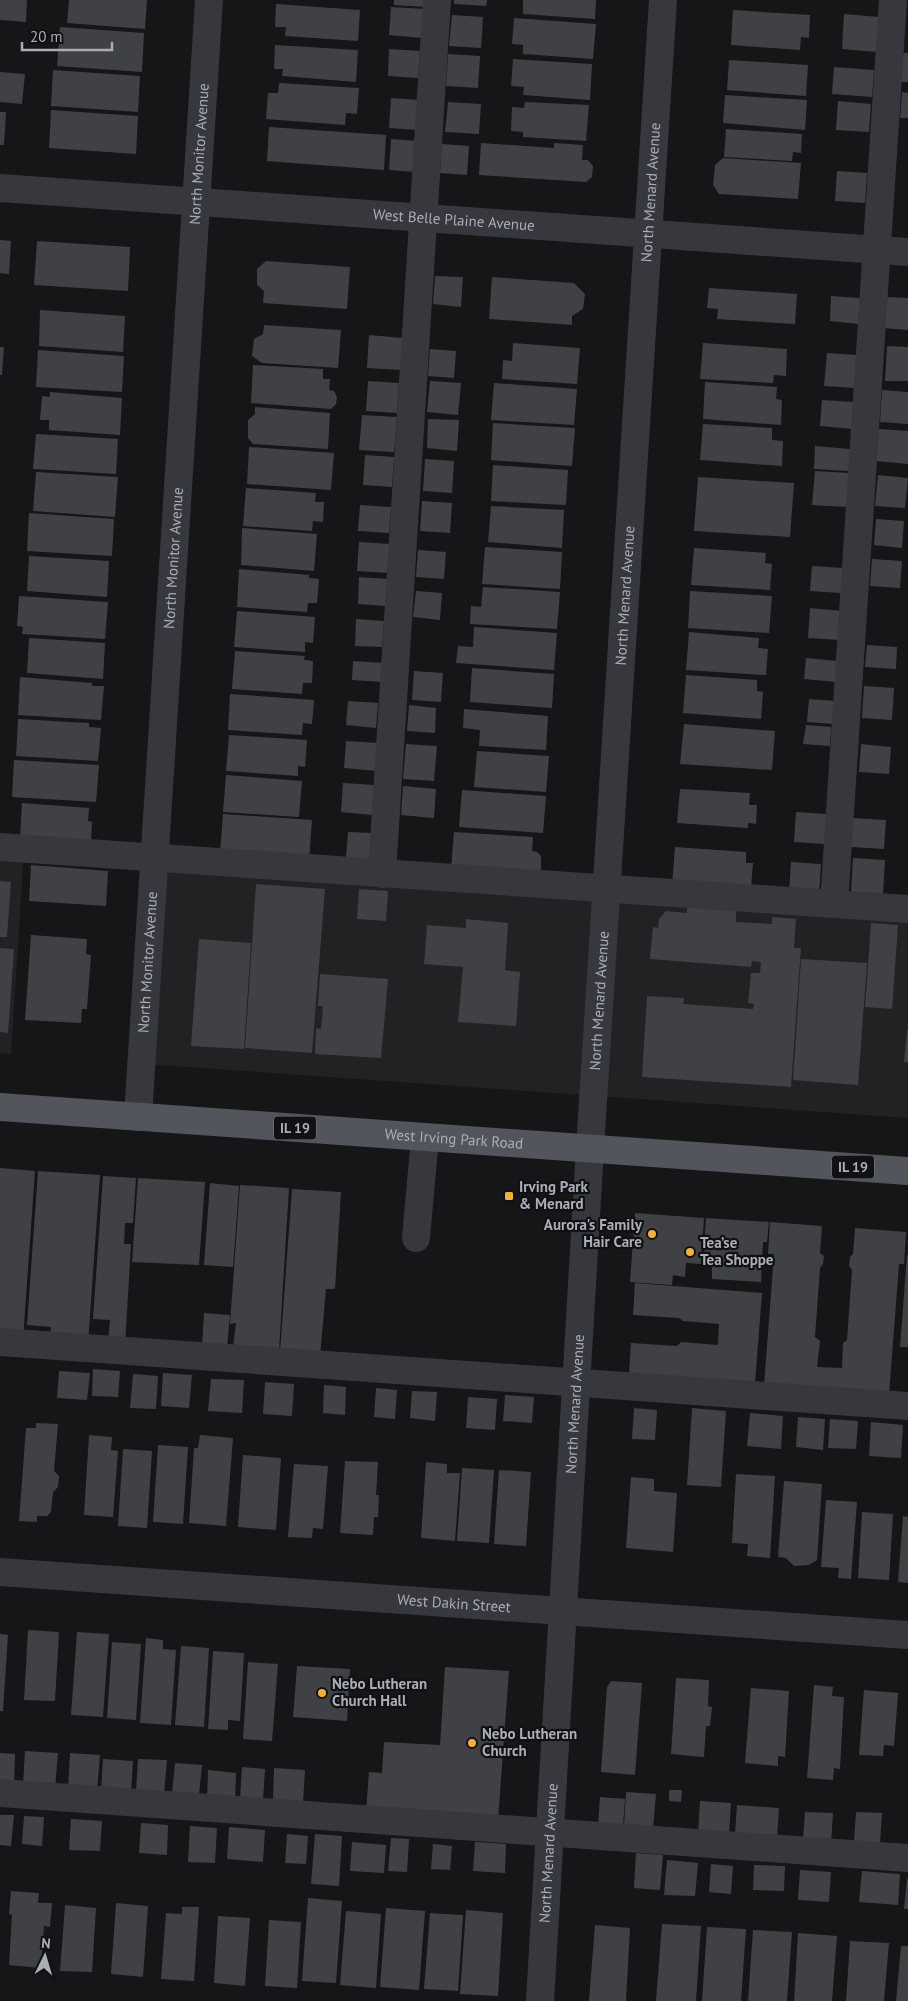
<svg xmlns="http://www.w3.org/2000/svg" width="908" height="2001" viewBox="0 0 908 2001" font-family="'PT Sans',sans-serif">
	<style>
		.built { fill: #222225 }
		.building { fill: #404145 }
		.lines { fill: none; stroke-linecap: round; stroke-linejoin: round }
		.minor { stroke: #37383d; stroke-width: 28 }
		.major { stroke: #53555c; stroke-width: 28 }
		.poi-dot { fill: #f2b134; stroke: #111113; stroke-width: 2 }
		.labels { text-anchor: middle; stroke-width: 4.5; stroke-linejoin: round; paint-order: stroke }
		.shield { fill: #111113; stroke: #7b7e86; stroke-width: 1 }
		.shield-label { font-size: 14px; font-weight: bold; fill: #a8adb8 }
		.street-label { font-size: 15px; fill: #a8adb8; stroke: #111113 }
		.poi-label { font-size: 15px; font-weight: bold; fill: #a8adb8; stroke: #111113; text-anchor: start }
	</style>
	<rect width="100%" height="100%" fill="#161618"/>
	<path class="built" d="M0 850 24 851 11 1054 0 1053Z
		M158 860 908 912V1118L145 1064Z"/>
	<path class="building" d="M0 0H27L26 22 0 20Z
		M69 0H147L145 29 67 23Z
		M394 0H425V7L394 5Z
		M454 0H487L486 6 454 4Z
		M523 0H596L595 19 523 14Z
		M276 4 360 10 358 41 285 36 286 27H275Z
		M391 7 424 9 422 38 389 35Z
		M733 10 810 15 809 38 801 37 800 50 731 45Z
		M844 14 879 17 876 52 842 49Z
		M452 15 483 17 481 48 449 46Z
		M514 18 596 24 593 59 523 54V45L512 44Z
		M60 27 144 33 142 72 57 66Z
		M275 45 358 50 356 82 282 76 283 69H274Z
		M389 49 420 51 418 78 388 76Z
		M903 53H908V82H901Z
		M448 54 480 56 478 88 446 86Z
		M513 59 592 64 590 100 523 95 524 87 511 86Z
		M729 60 808 65 806 96 727 90Z
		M834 67 874 70 872 97 832 94Z
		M53 70 140 76 138 112 51 106Z
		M0 72 25 74 22 104 0 102Z
		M279 83 359 88 357 114 346 113 345 125 266 119 268 93H278Z
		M902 92 908 93V118H900Z
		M725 95 807 100 805 130 723 123Z
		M391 98 420 100 418 130 389 128Z
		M838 101 871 104 869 132 836 130Z
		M448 102 481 104 479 134 445 132Z
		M525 102 589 105 586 141 523 137V132L511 131 512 107 524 108Z
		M51 110 138 116 136 154 49 148Z
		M0 112H6L4 145H0Z
		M269 127 386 135 384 170 267 161Z
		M726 129 802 134 801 153 793 152 792 161 724 157Z
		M391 139 418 141 415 172 389 170Z
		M481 143 554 148V143L583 145 582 160H588L593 166 592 177 586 182 479 175Z
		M442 144 469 146 467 175 440 173Z
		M723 158 801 163 798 199 719 194 713 185 715 165Z
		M837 171 867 173 865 203 835 201Z
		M0 240 11 241 9 274 0 273Z
		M37 241 130 247 128 291 34 285Z
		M266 261 350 267 347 309 263 303 264 291 257 285V269Z
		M435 276 463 277 461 307 433 304Z
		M492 277 574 283 585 294 583 309 572 316V325L489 319Z
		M709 288 797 294 795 324 717 319 718 309 707 308Z
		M831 296 860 298 858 324 830 321Z
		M885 297 908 298V330L883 328Z
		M40 310 125 316 123 352 39 346Z
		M264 325 341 330 338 368 262 363 252 356 254 339 263 334Z
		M369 335 403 338 401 370 367 368Z
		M513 343 580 348 577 384 502 379 503 360 512 361Z
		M703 343 787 349 786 376 774 375 773 383 700 379Z
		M887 346 908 347V381H885Z
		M0 347H4L2 375H0Z
		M430 349 456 351 454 378 428 376Z
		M38 350 124 356 122 392 36 387Z
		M827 353 857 355 855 388 824 386Z
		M253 365 323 369V379H330L329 390 334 391 337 397 336 404 331 409 251 403Z
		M368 381 399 383 397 413 366 411Z
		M430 381 461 383 458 415 427 412Z
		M705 382 777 387 776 399 782 400 781 425 703 419Z
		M494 383 577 389 574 425 491 420Z
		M882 390 908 392V424L880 422Z
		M50 392 122 398 120 435 49 430V420H40L42 396 50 397Z
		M822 400 854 402 853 429 820 426Z
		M255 407 330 413 328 449 253 444 248 438V420L255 414Z
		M362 415 397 417 394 452 359 450Z
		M428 419 459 420 457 451 427 448Z
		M493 423 575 428 572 466 491 460Z
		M703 424 772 428V440L783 441 782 466 700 460Z
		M879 429 908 431V464L876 461Z
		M36 434 118 439 116 474 33 469Z
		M815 446 850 449 849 471 814 469Z
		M249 447 334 453 331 490 247 484Z
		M365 455 394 457 392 487 363 485Z
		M425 459 454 461 452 493 423 491Z
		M493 465 568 470 566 505 491 501Z
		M815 471 850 473 848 507 812 505Z
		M36 472 118 477 115 517 33 511Z
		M878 475 908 478 905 508 875 506Z
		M698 477 794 483 790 537 694 531Z
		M246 488 316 493 315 502H324L323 522 313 521 312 531 243 526Z
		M422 501 452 503 450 533 420 531Z
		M360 505 391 507 389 533 358 531Z
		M491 506 564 510 562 548 488 542Z
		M29 513 114 519 112 556 27 551Z
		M876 519 904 521 902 548 874 545Z
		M242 528 317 534 314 571 241 565Z
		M359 542 390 544 388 573 357 571Z
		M485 547 562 552 560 589 482 584Z
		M694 548 766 553 765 563 772 564 770 590 691 585Z
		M418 550 446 552 444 579 416 577Z
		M29 556 109 561 107 597 27 591Z
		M872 559 902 561 900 588 870 586Z
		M812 566 843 568 841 593 810 591Z
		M239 569 309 575V578L319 579 317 603H308L307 612 237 607Z
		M359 577 388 579 386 606 358 604Z
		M483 587 560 592 557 629 470 624 471 606 481 607Z
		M416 591 442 593 440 620 413 617Z
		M690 591 772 596 769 633 688 628Z
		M19 596 108 602 105 639 22 634 23 627 17 626Z
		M810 608 842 611 839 640 808 638Z
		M237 611 315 617 313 643 305 642V652L234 647Z
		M356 619 384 621 382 647 355 646Z
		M474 627 557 633 554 670 456 663 458 646 473 647Z
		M689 632 759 638 758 648 768 649 766 675 686 670Z
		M29 638 105 643 103 679 27 673Z
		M867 645 897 647 896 669 865 667Z
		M235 651 305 656 304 660 313 661 312 683H303L302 694 232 689Z
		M806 658 837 661 836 682 804 679Z
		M353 661 384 663 383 682 352 680Z
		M472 668 554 674 552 708 470 702Z
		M414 671 443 673 441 702 412 700Z
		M686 675 757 680V691L763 692 761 719 683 713Z
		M20 677 92 683V686H104L101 720 18 715Z
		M864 686 894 688 892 720 862 718Z
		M230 694 314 700 312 724 303 723 302 735 228 730Z
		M809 699 835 701 834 724 807 722Z
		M348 701 378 703 376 728 346 725Z
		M409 705 436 708 435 733 407 731Z
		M464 709 548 716 546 750 479 746 480 730 463 728Z
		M18 719 89 723V727L101 728 98 761 16 756Z
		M684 724 775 731 772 770 680 764Z
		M806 725 831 727 830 746 803 744Z
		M229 735 307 740 305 767 298 766V776L226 771Z
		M346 741 378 743 376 771 344 768Z
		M406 744 437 746 434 781 403 779Z
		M861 744 891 747 889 774 859 772Z
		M477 751 549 756 546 792 474 787Z
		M14 760 99 765 96 802 12 797Z
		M226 775 302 781 299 817 223 812Z
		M343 783 374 785 372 815 341 812Z
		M403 786 436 789 434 818 401 815Z
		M680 789 750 793 749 805H757L756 824 748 823V828L677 823Z
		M462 790 546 796 543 833 459 827Z
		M22 803 89 808 88 821 92 822 91 842 20 837Z
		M796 812 826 814 825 844 794 842Z
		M223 814 312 820 309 860 220 854Z
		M852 818 886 820 884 849 851 847Z
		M348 832 372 833 371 859 346 857Z
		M454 832 533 837 532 851 537 852 541 856V870L451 869Z
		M675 847 746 852V863H753L751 888 672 885Z
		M853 858 885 860 883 895 851 893Z
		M791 862 821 864 819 893 789 892Z
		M31 865 108 871 106 906 29 901Z
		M0 881 11 882 7 937H0Z
		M256 884 325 889 312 1053 245 1048Z
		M359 889 388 891 386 921 357 919Z
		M687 907 736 910V922L772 924V917L796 919 794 948H801L791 1087 642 1077 647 996 684 998 683 1004 753 1009 754 1004 748 1003 751 973H760L761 962 752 961 751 967 650 959 653 927 658 928 659 919 666 911 687 913Z
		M466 919 508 923 505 970 520 972 516 1026 458 1022 463 967 424 964 427 925 466 928Z
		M871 923 898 925 892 1009 865 1007Z
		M31 935 87 939 86 954 91 955 87 1009H82L81 1023 25 1020Z
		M199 939 251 943 244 1049 191 1046Z
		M0 948 14 949 8 1033 0 1032Z
		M801 959 867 963 858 1085 793 1080Z
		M320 974 388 979 381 1058 315 1054 316 1028 321 1029 323 1006H318Z
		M907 1030H908V1062H904Z
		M0 1168 35 1171 23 1339 0 1337Z
		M38 1171 100 1175 88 1343 50 1341 51 1327 27 1325Z
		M103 1176 136 1178 133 1223H125L124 1244H131L125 1346 108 1344 110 1320 93 1319Z
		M138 1178 205 1182 199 1265 132 1262Z
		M210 1183 239 1186 233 1267 204 1265Z
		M240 1185 289 1188 279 1351 233 1347 236 1323 230 1324Z
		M292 1189 341 1192 335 1289H326L320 1356 280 1352Z
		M635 1213 704 1218 701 1264 686 1263 685 1277 673 1275 672 1285 630 1282Z
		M706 1218 769 1222 767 1242H763L761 1282 712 1279V1264L703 1263Z
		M770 1222 822 1226 820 1253 824 1256 823 1264 820 1268 815 1337 820 1341 817 1367 842 1368 843 1343 847 1340 852 1270 849 1266 850 1257 853 1254 855 1228 906 1232 904 1264H899L889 1395 764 1386 774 1254H768Z
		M907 1255H908V1347H900Z
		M635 1283 762 1293 755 1383 629 1374 631 1343 677 1346 681 1342 718 1345 719 1324 683 1321 679 1318 633 1315Z
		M204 1313 230 1315 227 1348 202 1346Z
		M93 1369 120 1371 118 1397 92 1396Z
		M59 1371 90 1373 87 1400 57 1398Z
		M163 1373 192 1375 189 1408 161 1406Z
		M133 1374 158 1376 156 1409 130 1408Z
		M211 1379 244 1380 242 1413 208 1411Z
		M265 1382 294 1384 292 1416 263 1414Z
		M324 1385 346 1387 345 1415 323 1413Z
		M376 1388 397 1390 395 1419 374 1417Z
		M412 1391 437 1392 435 1421 410 1418Z
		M505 1395 534 1397 532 1423 503 1421Z
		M468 1397 497 1399 495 1430 466 1428Z
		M634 1408 657 1410 655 1440 632 1439Z
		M692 1408 726 1411 721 1487 687 1485Z
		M750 1413 783 1416 781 1449 747 1446Z
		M798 1417 825 1419 823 1450 796 1447Z
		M830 1419 858 1421 856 1449 828 1448Z
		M871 1422 903 1425 901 1458 869 1456Z
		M36 1423 58 1424 54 1471 59 1476 58 1487 53 1492 51 1512 47 1516H37V1522L19 1521 26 1428H36Z
		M89 1435 112 1437 111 1450 118 1451 113 1517 84 1515Z
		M200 1435 233 1438 226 1526 189 1523 194 1448H198Z
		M158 1445 188 1447 183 1524 153 1522Z
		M123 1449 152 1451 147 1528 118 1526Z
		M243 1455 281 1458 276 1530 238 1527Z
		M345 1461 378 1462 376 1495H379L378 1517H374L373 1535 340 1533Z
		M426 1462 447 1464V1473H460L455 1541 421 1538Z
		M294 1464 328 1466 323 1529 313 1528 312 1538 288 1537Z
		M462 1468 494 1470 489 1543 457 1541Z
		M499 1470 531 1472 526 1546 494 1544Z
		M736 1474 775 1476 770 1558 747 1556 748 1544 732 1543Z
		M631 1477 654 1479V1491L677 1493 673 1552 626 1548Z
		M784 1481 822 1484 817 1560 809 1565 794 1566 786 1558 778 1557Z
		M826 1500 857 1502 851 1579 838 1578 839 1568 821 1567Z
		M862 1512 893 1514 889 1580 858 1578Z
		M903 1516 908 1517V1583L898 1582Z
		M28 1630 59 1632 55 1701 24 1700Z
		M77 1632 109 1634 103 1717 71 1715Z
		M0 1634 8 1635 3 1711H0Z
		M146 1638 163 1640V1649L176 1650 171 1725 140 1723Z
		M112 1642 141 1644 136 1720 107 1718Z
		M181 1646 209 1648 204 1727 175 1725Z
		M213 1651 244 1653 240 1721 228 1720V1730L208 1729Z
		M248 1662 278 1664 272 1741 243 1739Z
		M297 1666 350 1669 347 1721 293 1717Z
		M445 1667 509 1671 498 1820 366 1812 369 1772 382 1773 384 1742 440 1745Z
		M676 1678 709 1680 708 1706 712 1707 710 1726H706L704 1757 671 1754Z
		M611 1681 642 1683 635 1775 601 1772 607 1687Z
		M814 1685 833 1687 832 1696 844 1697 840 1769 834 1768 833 1780 807 1778Z
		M751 1688 789 1691 785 1757 778 1756V1766L745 1763Z
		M864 1690 898 1693 894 1746 884 1745 883 1756 859 1755Z
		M25 1751 58 1753 55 1788 23 1786Z
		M0 1753 15 1754 14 1787 0 1786Z
		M70 1753 100 1755 97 1791 68 1789Z
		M103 1759 133 1761 131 1793 101 1790Z
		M138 1759 167 1760 164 1794 136 1792Z
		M175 1763 202 1765 199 1795 172 1793Z
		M242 1767 265 1769 263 1800 240 1799Z
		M274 1768 305 1770 303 1803 273 1800Z
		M208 1770 236 1773 235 1802 207 1800Z
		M669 1790H682L681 1802 669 1801Z
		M626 1792 656 1794 653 1829 624 1827Z
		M600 1797 625 1799 623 1827 598 1825Z
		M700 1801 731 1803 729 1835 698 1833Z
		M737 1805 779 1808 777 1838 735 1834Z
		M805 1812 833 1813 831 1843 803 1841Z
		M856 1812 882 1813 880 1843 854 1841Z
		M0 1815H14L11 1846 0 1845Z
		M24 1816 44 1817 42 1846 22 1844Z
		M71 1819 102 1821 100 1851 69 1850Z
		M141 1823 168 1825 167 1855 139 1853Z
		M190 1826 217 1828 215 1863 188 1862Z
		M229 1827 265 1830 263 1862 227 1859Z
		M287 1834 308 1836 306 1864 285 1863Z
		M315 1834 342 1836 339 1886 311 1884Z
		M391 1838 409 1839 407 1872 388 1871Z
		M352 1842 386 1845 384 1873 350 1871Z
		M475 1842 506 1844 505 1873 473 1871Z
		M433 1844 452 1846 450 1870 431 1869Z
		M636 1853 663 1855 660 1890 634 1888Z
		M667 1860 698 1863 695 1896 664 1895Z
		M711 1864 733 1866 731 1894 709 1892Z
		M754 1865 785 1866 784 1891 753 1890Z
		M800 1870 831 1872 829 1902 798 1900Z
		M862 1871 900 1874 898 1905 859 1902Z
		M907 1878H908V1909H904Z
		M11 1891 39 1893 38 1903H52L50 1927 44 1926 41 1968 9 1965 12 1915 9 1914Z
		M308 1898 342 1901 336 1983 302 1981Z
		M116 1903 148 1906 143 1977 111 1974Z
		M65 1905 96 1908 92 1972 60 1971Z
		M182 1907H199L194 1981 161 1979 166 1913 182 1914Z
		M386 1908 425 1911 419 1990 380 1987Z
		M466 1910 503 1913 498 1996 460 1994Z
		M346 1911 381 1914 376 1988 340 1985Z
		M430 1913 463 1915 458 1991 424 1989Z
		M218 1916 250 1918 245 1986 214 1983Z
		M269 1920 301 1922 297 1988 265 1986Z
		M662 1924 701 1926 696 2001H656Z
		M595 1925 630 1928 626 2001H589Z
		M707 1927 746 1929 741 2001H702Z
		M753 1930 792 1932 787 2001H748Z
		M798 1933 837 1936 832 2001H794Z
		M850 1941 889 1943 884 2001H846Z
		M901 1946H908V2001H896Z"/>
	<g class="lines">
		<g class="minor">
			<path id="s1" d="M0 188 908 252"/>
			<path d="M0 847 908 909"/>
			<path d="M382 874 437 0"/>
			<path d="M834 904 893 0"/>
			<path id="s2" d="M138 1117 209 0"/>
			<path d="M416 1238 425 1137"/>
			<path d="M0 1342 908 1406"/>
			<path id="s3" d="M0 1572 908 1635"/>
			<path d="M0 1793 908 1858"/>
			<path id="s4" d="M540 2001 590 1148 663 0"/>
		</g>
		<path class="major" id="s5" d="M0 1107 908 1171"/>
	</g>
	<g class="poi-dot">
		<rect x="504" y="1191" width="10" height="10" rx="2.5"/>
		<circle cx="652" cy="1234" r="5"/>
		<circle cx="690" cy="1252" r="5"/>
		<circle cx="322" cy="1693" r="5"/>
		<circle cx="472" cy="1743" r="5"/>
	</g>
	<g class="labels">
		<g class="shield">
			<rect x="274" y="1116.5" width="42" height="23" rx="4"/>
			<rect x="832" y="1155.5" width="42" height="23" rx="4"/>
		</g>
		<g class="shield-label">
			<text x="295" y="1133">IL 19</text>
			<text x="853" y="1172">IL 19</text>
		</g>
		<g class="street-label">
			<text dy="5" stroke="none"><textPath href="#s2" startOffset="965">North Monitor Avenue</textPath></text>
			<text dy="5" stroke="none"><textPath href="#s4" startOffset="1812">North Menard Avenue</textPath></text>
			<text dy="5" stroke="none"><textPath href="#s1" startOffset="455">West Belle Plaine Avenue</textPath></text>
			<text dy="5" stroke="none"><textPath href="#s2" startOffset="560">North Monitor Avenue</textPath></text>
			<text dy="5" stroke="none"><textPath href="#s4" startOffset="1408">North Menard Avenue</textPath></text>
			<text dy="5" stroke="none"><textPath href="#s2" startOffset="155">North Monitor Avenue</textPath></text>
			<text dy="5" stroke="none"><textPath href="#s4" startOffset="1002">North Menard Avenue</textPath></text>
			<text dy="5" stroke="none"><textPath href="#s5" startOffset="455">West Irving Park Road</textPath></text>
			<text dy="5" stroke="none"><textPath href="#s4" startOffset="598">North Menard Avenue</textPath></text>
			<text dy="5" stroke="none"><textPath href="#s3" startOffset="455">West Dakin Street</textPath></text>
			<text dy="5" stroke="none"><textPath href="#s4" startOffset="148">North Menard Avenue</textPath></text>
		</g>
		<g class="poi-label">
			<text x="519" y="1192">Irving Park<tspan x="519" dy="17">&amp; Menard</tspan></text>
			<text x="642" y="1230" text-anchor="end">Aurora's Family<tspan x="642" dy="17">Hair Care</tspan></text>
			<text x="700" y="1248">Tea’se<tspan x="700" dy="17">Tea Shoppe</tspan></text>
			<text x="332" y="1689">Nebo Lutheran<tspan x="332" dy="17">Church Hall</tspan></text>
			<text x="482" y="1739">Nebo Lutheran<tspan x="482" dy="17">Church</tspan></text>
		</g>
	</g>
	<g transform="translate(45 1956) rotate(5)" stroke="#111113" stroke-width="4" paint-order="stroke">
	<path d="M0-4L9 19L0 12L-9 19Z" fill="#a8adb8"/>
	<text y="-8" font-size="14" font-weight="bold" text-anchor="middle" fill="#a8adb8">N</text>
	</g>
	<path d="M22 42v8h90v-8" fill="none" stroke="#a8adb8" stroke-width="2.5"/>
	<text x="30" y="42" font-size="15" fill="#a8adb8" stroke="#111113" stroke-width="4" paint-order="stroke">20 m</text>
</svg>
